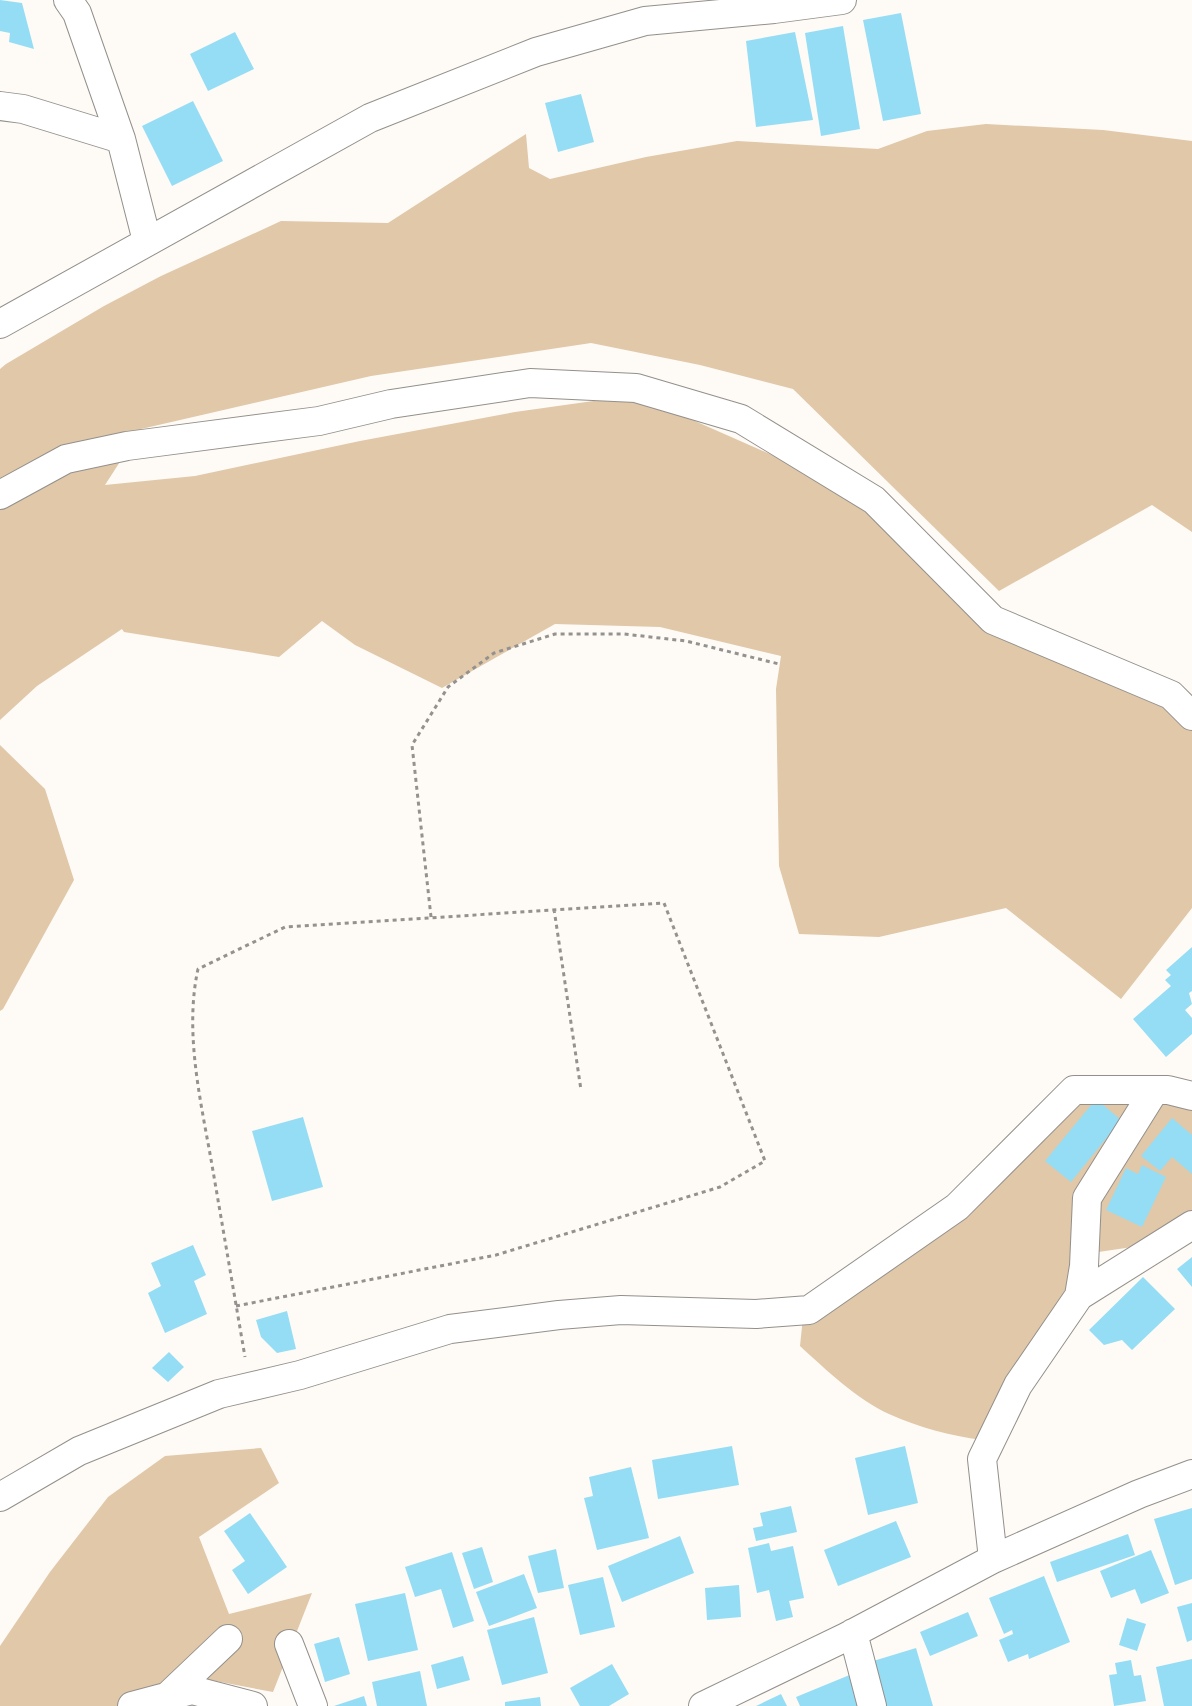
<svg xmlns="http://www.w3.org/2000/svg" width="1192" height="1706" viewBox="0 0 1192 1706" font-family="Helvetica,sans-serif">
	<style>
		.green { fill: #e0c8a9 }
		.building { fill: #95ddf4 }
		.lines { fill: none; stroke-linecap: round; stroke-linejoin: round }
		.minor-casing { stroke: #93908c; stroke-width: 30 }
		.path { stroke: #94928f; stroke-width: 3; stroke-dasharray: 4 4; stroke-linecap: butt }
		.minor { stroke: #fff; stroke-width: 28 }
	</style>
	<rect width="100%" height="100%" fill="#fefaf6"/>
	<path class="green" d="M986 124 1103 130 1192 141V532L1152 505 999 591 793 389 700 365 591 343 371 376 141 429 105 485 195 476 360 441 515 412 636 395 874 500 993 620 1192 715V908L1121 999 1006 908 879 937 799 934 779 866 776 689 781 656 660 627 555 624 442 688 355 645 322 621 279 657 124 632 122 629 37 686 0 720V369L6 364 104 306 161 276 281 221 388 223 526 134 529 168 550 179 646 157 737 141 878 149 927 131Z
		M0 745 45 789 74 880 3 1009 0 1011Z
		M1081 1090 1192 1106V1230L1139 1246 1085 1254 982 1440C951 1436 918 1427 889 1414 858 1400 825 1369 800 1346L803 1317Z
		M261 1448 279 1483 199 1537 229 1614 312 1593 273 1692 210 1680 128 1706H0V1646L50 1572 108 1497 165 1456Z"/>
	<path class="building" d="M0 0 22 3 34 49 9 42 10 33 0 31Z
		M901 13 921 114 883 121 863 20Z
		M843 26 860 129 821 136 805 33Z
		M235 32 254 69 208 91 190 54Z
		M795 32 813 120 756 127 746 41Z
		M581 94 594 142 558 152 545 103Z
		M193 101 223 161 172 186 142 126Z
		M1192 947V991L1189 993 1192 1004 1185 1010 1192 1018V1034L1166 1057 1133 1019 1171 986 1165 980 1171 975 1166 970Z
		M1096 1099 1121 1120 1071 1182 1045 1161Z
		M303 1117 323 1187 272 1201 252 1131Z
		M1172 1118 1192 1135V1174L1172 1157 1160 1171 1141 1156Z
		M1142 1165 1166 1177 1142 1227 1106 1210 1126 1168 1138 1174Z
		M193 1245 206 1275 194 1281 207 1314 165 1333 148 1293 161 1286 151 1263Z
		M1192 1257V1287L1177 1269Z
		M1143 1277 1175 1309 1132 1350 1122 1340 1104 1345 1089 1330Z
		M287 1311 296 1349 277 1353 261 1337 256 1320Z
		M169 1352 184 1367 168 1382 152 1368Z
		M732 1446 739 1485 658 1499 652 1460Z
		M905 1446 918 1503 868 1515 855 1458Z
		M631 1467 649 1538 597 1550 584 1498 593 1496 589 1477Z
		M791 1506 797 1532 756 1541 753 1528 763 1526 760 1513Z
		M1192 1508V1579L1175 1585 1154 1519Z
		M250 1513 287 1567 248 1594 232 1570 245 1561 224 1531Z
		M896 1521 911 1557 838 1586 824 1550Z
		M1128 1534 1135 1555 1057 1582 1050 1562Z
		M680 1536 694 1573 622 1602 608 1566Z
		M769 1543 771 1551 793 1546 804 1598 789 1601 793 1617 776 1621 769 1590 757 1593 748 1548Z
		M482 1547 493 1582 474 1589 462 1553Z
		M556 1549 564 1588 538 1593 528 1556Z
		M1151 1550 1169 1593 1141 1604 1135 1589 1111 1598 1100 1571Z
		M452 1552 474 1621 453 1628 441 1589 415 1597 405 1567Z
		M524 1574 537 1608 489 1626 476 1592Z
		M1044 1576 1070 1642 1029 1659 1028 1654 1008 1662 999 1640 1013 1634 1012 1630 1004 1634 989 1598Z
		M603 1577 615 1627 580 1635 568 1585Z
		M739 1585 741 1617 707 1620 705 1588Z
		M405 1593 418 1650 368 1661 355 1604Z
		M1192 1603V1640L1187 1642 1177 1607Z
		M968 1612 978 1636 930 1656 920 1632Z
		M534 1617 548 1673 502 1685 487 1630Z
		M1127 1618 1146 1624 1137 1651 1119 1645Z
		M339 1637 350 1674 325 1682 314 1644Z
		M916 1648 933 1706H884L870 1662Z
		M463 1656 470 1680 437 1689 431 1665Z
		M1192 1659V1706H1164L1156 1667Z
		M1131 1660 1134 1676 1141 1675 1146 1701 1114 1706 1109 1675 1117 1674 1115 1663Z
		M612 1664 629 1694 609 1706H580L570 1688Z
		M420 1671 427 1706H377L372 1682Z
		M852 1674 859 1706H800L796 1697Z
		M781 1694 787 1706H756Z
		M364 1696 367 1706H334Z
		M540 1697 541 1706H505V1702Z"/>
	<g class="lines">
		<defs>
			<path id="minor" d="M68 0 77 13 121 139 147 241
				M0 106 23 109 121 139
				M0 324 370 118 536 52 645 21 774 9 842 0
				M0 495 66 459 127 446 319 421 391 404 530 383 636 388 741 419 874 500 993 620 1171 695 1192 716
				M1079 1296 1192 1225
				M0 1497 79 1451 219 1394 300 1375 450 1329 559 1315 621 1310 756 1314 809 1310 957 1207 1074 1090H1168L1192 1096
				M993 1559 982 1459 1018 1385 1079 1296 1084 1266 1087 1198 1154 1091
				M853 1633 872 1706
				M289 1644 313 1706
				M168 1696 228 1639
				M132 1706 192 1690 253 1706
				M703 1706 846 1637 993 1559 1139 1494 1192 1474"/>
		</defs>
		<use href="#minor" class="minor-casing"/>
		<path class="path" d="M554 909 581 1090
			M431 917 412 745 448 687 494 653 555 634H624L686 641 779 664
			M236 1306 496 1255 720 1187 765 1161 664 903 285 927 198 969C184 1033 201 1102 212 1165 223 1229 234 1293 245 1357"/>
		<use href="#minor" class="minor"/>
	</g>
</svg>
